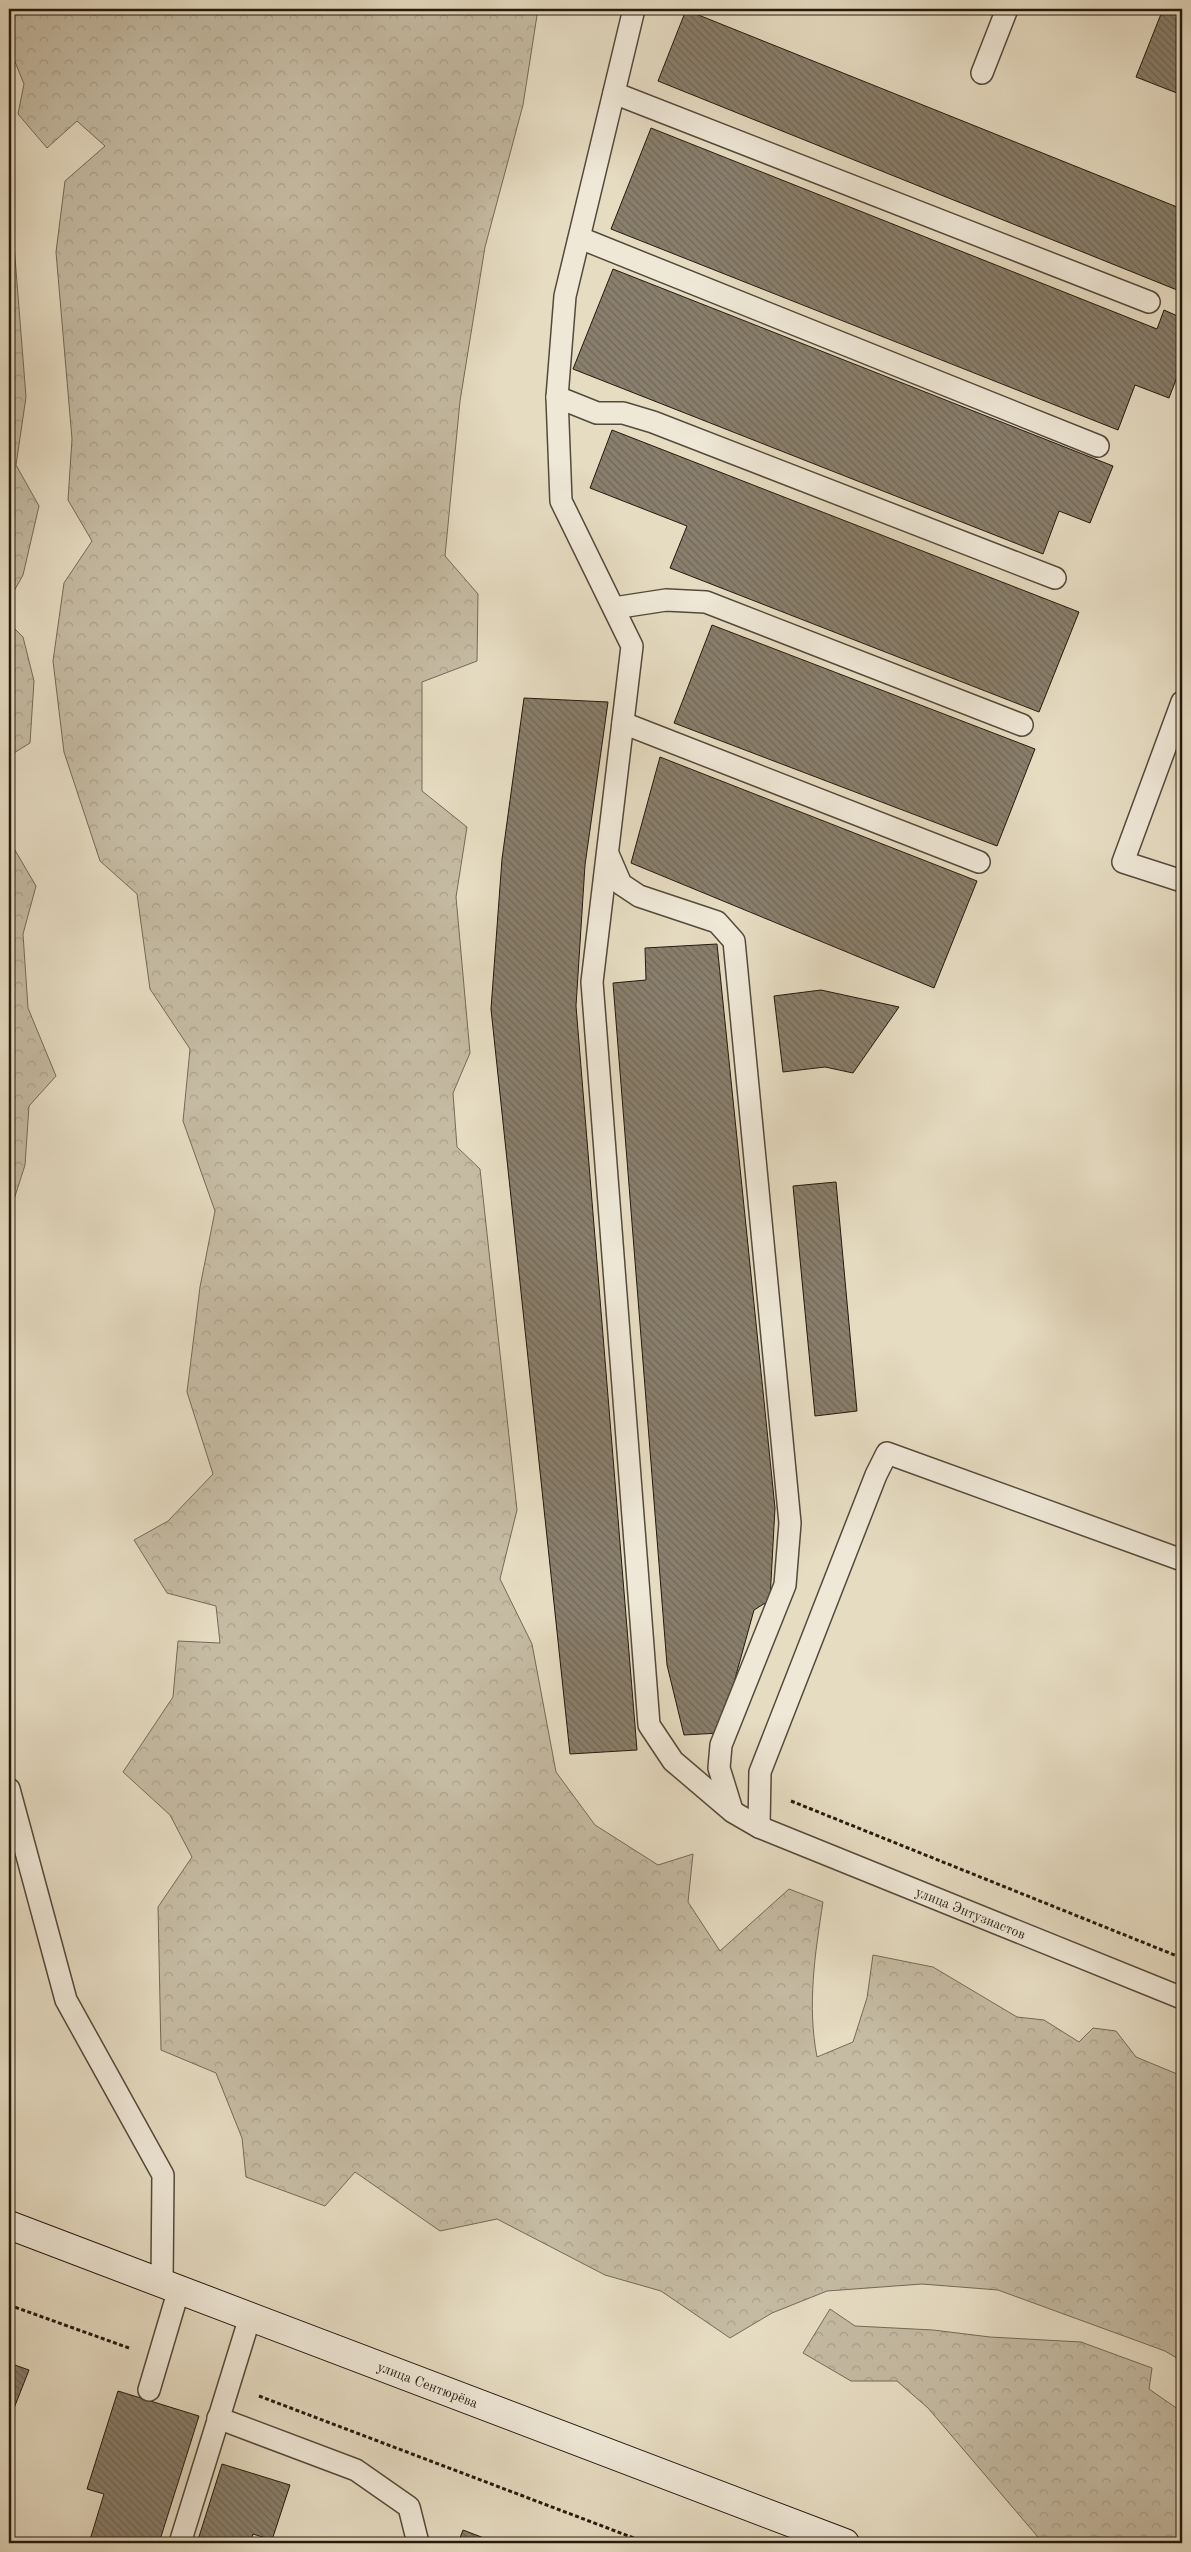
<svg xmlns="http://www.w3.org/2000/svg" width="1191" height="2552" viewBox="0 0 1191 2552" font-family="'Old Standard TT',serif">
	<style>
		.forest { fill: url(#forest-crowns); stroke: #746a58 }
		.building { fill: url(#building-back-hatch); stroke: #241a0e }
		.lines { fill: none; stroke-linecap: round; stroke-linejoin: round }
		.lane-casing { stroke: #544a3b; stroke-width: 24 }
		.secondary-casing { stroke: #241a0e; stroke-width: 30 }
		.path { stroke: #241a0e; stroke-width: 3; stroke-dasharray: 4 2.5; stroke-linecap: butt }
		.lane { stroke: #efe8d7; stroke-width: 21 }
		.secondary { stroke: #efe8d7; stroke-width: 28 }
		.labels { text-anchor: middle; stroke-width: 4; stroke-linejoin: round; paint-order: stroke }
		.street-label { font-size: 14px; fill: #241a0e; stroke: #efe8d7 }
	</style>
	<defs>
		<pattern id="forest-crowns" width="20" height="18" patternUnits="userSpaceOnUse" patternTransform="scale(1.25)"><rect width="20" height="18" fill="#c5bba3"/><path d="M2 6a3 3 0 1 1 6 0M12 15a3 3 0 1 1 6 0" fill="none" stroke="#a9a08b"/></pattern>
		<pattern id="building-back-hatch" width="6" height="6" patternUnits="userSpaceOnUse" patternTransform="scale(1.25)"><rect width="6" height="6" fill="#897f6c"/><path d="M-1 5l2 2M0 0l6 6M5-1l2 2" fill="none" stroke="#706757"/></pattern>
	</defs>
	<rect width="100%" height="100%" fill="#e6dcc2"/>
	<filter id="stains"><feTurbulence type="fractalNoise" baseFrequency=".004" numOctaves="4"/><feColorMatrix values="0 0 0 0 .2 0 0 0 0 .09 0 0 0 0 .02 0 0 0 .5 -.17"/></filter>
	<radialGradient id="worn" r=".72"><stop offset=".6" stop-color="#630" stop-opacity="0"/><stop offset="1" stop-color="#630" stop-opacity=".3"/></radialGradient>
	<path class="forest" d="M9 9H538L523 105 485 247 460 401 445 556 478 594 477 661 422 682V791L467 827 456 897 470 1053 453 1093 457 1147 480 1169 517 1510 500 1579 532 1644 556 1772 595 1825 658 1865 693 1854 688 1902 720 1951 789 1889 823 1902C815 1954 807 2005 817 2057L853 2042 867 1998 873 1955 933 1967 1017 2017 1044 2020 1079 2042 1093 2028 1116 2031 1136 2057 1182 2076V2361L1165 2351 998 2290 922 2284 827 2291 772 2313 730 2338 661 2291 605 2275 497 2219 440 2231 355 2172 325 2206 246 2177 242 2138 216 2073 161 2050 158 1907 192 1857 170 1815 123 1772 173 1697 178 1641 220 1643 216 1606 167 1593 134 1540 168 1521 213 1474 187 1392 200 1287 215 1211 183 1121 190 1049 150 989 137 894 100 861 64 752 53 661 64 583 92 541 68 500 72 439 56 252 65 181 105 146 77 121 47 148 18 114 24 84 9 47Z
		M9 181 26 397 16 465 39 506 23 575 9 600Z
		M9 623 23 637 34 681 30 743 9 756Z
		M9 840 36 886 23 934 28 1008 56 1076 29 1106 25 1165 9 1215Z
		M830 2309 855 2326 933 2330 990 2337 1081 2342 1152 2368 1149 2389 1182 2412V2543H1043L928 2408 897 2381H851L803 2353Z"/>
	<path class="building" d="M1163 9H1182V95L1136 77Z
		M686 10 1182 209V292L658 81Z
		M651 128 1157 329 1164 310 1182 318V364L1169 398 1135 385 1118 430 611 229Z
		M613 269 1113 466 1090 523 1059 511 1043 554 573 369Z
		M612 430 1079 612 1039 712 670 568 687 526 590 488Z
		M712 625 1035 749 997 846 674 723Z
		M524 698 608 702 585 865 576 1006 637 1750 570 1754 491 1009 502 859Z
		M660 757 977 881 934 988 631 863Z
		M717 944 775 1508 770 1600 754 1610 720 1733 684 1735 667 1665 613 983 646 980 645 948Z
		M821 990 899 1007 853 1073 825 1067 783 1072 774 996Z
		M836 1182 857 1411 815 1416 793 1186Z
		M9 1941 14 1943 9 1958Z
		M9 2363 29 2370 9 2421Z
		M118 2391 199 2416 159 2543H89L104 2494 87 2489Z
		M222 2464 290 2485 272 2540 253 2534 250 2543H197Z
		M463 2530 497 2543H458Z"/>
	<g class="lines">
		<defs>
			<g id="lane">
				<path id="s1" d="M634 9 565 296 557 397 561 501 632 646 592 982 649 1725 673 1761 733 1812 759 1827 1182 1998"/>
				<path d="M982 73 1007 9"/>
				<path d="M614 93 1149 302"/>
				<path d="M580 238 1098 446"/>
				<path d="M557 397 597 413H623L653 422 1055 578"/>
				<path d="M614 608 666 600 706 602 1022 725"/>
				<path d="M1182 702 1123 862 1182 881"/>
				<path d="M623 723 979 862"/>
				<path d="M608 854 621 884 639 896 717 922 734 941 790 1523 785 1585 721 1745 719 1768 732 1810"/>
				<path d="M9 1789 66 2000 163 2175 162 2283"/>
				<path d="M759 1827 760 1772 876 1475 887 1453 1182 1560"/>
				<path d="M149 2390 179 2289"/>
				<path d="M218 2418 356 2470 409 2507 418 2543"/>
				<path d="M180 2543 250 2317"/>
			</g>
			<g id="secondary">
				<path id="s2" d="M9 2225 845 2543"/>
			</g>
		</defs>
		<use href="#lane" class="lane-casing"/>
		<use href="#secondary" class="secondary-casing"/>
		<path class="path" d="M791 1801 1182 1958
			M9 2305 129 2348
			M259 2396 647 2543"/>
		<use href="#lane" class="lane"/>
		<use href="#secondary" class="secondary"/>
	</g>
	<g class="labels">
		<g class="street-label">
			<text dy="5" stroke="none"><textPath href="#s1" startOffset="2126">улица Энтузиастов</textPath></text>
			<text dy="5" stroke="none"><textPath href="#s2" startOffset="448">улица Сентюрёва</textPath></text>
		</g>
	</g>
	<rect width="1191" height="2552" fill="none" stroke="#e6dcc2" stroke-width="30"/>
	<rect x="10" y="10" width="1171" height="2532" fill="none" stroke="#241a0e" stroke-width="2.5"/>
	<rect x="15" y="15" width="1161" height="2522" fill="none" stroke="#241a0e"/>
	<rect width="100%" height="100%" filter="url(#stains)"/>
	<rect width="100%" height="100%" fill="url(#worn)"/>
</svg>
